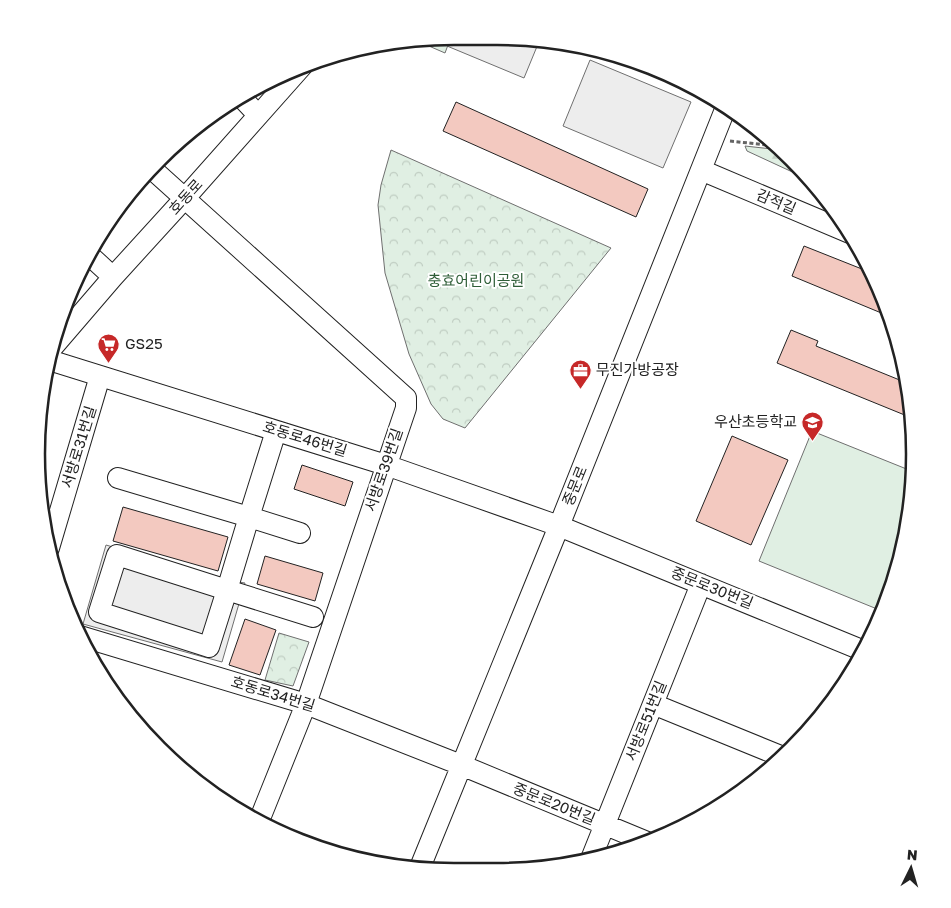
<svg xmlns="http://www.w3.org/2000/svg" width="951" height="908" viewBox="0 0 951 908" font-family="'Golos Text','Noto Sans KR',sans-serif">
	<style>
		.grass { fill: #e0efe3; stroke: #6f6f6f }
		.forest { fill: url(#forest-firs); stroke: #6f6f6f }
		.park { fill: url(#park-crowns); stroke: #6f6f6f }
		.parking { fill: #ededed; stroke: #6f6f6f }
		.building { fill: #f3c9c0; stroke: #222 }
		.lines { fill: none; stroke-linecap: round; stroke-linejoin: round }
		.minor-casing { stroke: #222; stroke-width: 22 }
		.path { stroke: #646464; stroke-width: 3; stroke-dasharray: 4 2.5; stroke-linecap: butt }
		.minor { stroke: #fff; stroke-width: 20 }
		.labels { text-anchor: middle; stroke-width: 4; stroke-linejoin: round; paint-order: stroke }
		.street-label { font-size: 15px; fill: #222; stroke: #fff }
		.park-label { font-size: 15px; fill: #2f5e38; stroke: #fff }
		.poi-label { font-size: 15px; fill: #222; stroke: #fff; text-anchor: start }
		.rim { fill: none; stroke: #222; stroke-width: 2.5 }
	</style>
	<defs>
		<pattern id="forest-firs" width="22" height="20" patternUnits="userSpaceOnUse" patternTransform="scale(1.25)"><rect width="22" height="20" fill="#e0efe3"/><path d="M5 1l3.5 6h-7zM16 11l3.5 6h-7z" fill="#c0cdc2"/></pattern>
		<pattern id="park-crowns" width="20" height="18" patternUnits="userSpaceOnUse" patternTransform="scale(1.25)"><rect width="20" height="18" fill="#e0efe3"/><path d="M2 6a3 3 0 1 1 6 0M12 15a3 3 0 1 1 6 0" fill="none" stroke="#c0cdc2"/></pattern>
	</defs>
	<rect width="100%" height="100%" fill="#fff"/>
	<path class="grass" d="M812 431 914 472V482L900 562 882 611 759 561Z"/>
	<path class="forest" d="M745 146 781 150 814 182 747 151Z"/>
	<path class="park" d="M451 37 445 53 415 40Z
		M391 150 611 248 465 428 443 419 431 404 409 354 385 273 378 205 381 185Z
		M279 633 309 642 293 686 265 680Z"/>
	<path class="parking" d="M454 36 538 44 524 78 447 46 451 37Z
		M590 60 691 102 663 168 563 126Z
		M106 545 226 580 245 583 222 662 83 624Z"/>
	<path class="building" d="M456 102 648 189 636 217 443 131Z
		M804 246 872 273 891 317 792 276Z
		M791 330 818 341 816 346 907 383 911 400 912 418 777 363Z
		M732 436 788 460 751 545 696 521Z
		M302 465 353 482 345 506 294 489Z
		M123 507 228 537 218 571 113 541Z
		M265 556 323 573 315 601 257 584Z
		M245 619 276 630 260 675 229 665Z"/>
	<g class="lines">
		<defs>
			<path id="minor" d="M242 98 258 115
				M151 168 406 398V408L306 704 259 821
				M701 170 850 233
				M88 254 113 277
				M52 348 113 277 185 198 303 65
				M49 360 386 465 559 526 864 651
				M118 478 249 517 276 431
				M300 533 249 517 227 590 117 555 99 612 209 647 227 590 313 617
				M49 548 100 376
				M80 636 306 704 461 765 647 842
				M653 704 783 757
				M591 859 701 584
				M421 865 559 526 726 107"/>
		</defs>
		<use href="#minor" class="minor-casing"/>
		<path class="path" d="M730 141 776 146"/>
		<use href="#minor" class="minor"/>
	</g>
	<defs>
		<symbol id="supermarket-pin" viewBox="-11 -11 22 30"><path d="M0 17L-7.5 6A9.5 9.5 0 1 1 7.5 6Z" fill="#c62828" stroke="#fff"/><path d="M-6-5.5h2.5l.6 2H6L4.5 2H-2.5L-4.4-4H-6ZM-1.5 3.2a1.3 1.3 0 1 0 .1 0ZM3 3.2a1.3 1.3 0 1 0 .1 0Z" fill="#fff"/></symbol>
		<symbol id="office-pin" viewBox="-11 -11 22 30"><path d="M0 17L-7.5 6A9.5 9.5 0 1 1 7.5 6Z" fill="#c62828" stroke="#fff"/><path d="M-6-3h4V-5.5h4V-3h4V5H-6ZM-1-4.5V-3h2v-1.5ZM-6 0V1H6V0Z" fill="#fff"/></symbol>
		<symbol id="school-pin" viewBox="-11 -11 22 30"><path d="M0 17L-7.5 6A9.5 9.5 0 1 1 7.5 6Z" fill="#c62828" stroke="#fff"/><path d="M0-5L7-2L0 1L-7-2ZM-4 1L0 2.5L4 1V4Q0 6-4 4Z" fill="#fff"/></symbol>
	</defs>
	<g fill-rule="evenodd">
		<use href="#supermarket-pin" x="96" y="332" width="25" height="34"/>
		<use href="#office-pin" x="568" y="358" width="25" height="34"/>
		<use href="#school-pin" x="800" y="410" width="25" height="34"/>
	</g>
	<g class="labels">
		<g class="street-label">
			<text transform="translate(186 197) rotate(-48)" y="5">호동로</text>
			<text transform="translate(776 202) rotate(23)" y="5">감적길</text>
			<text transform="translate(305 439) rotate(17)" y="5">호동로46번길</text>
			<text transform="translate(79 447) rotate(-73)" y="5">서방로31번길</text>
			<text transform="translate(384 470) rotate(-71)" y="5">서방로39번길</text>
			<text transform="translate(575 486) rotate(-68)" y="5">중문로</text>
			<text transform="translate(712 588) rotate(22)" y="5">중문로30번길</text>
			<text transform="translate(273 694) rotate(17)" y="5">호동로34번길</text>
			<text transform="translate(646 721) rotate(-68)" y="5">서방로51번길</text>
			<text transform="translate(554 804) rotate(22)" y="5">중문로20번길</text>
		</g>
		<g class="park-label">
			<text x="476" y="286">충효어린이공원</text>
		</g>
		<g class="poi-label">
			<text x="125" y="349">GS25</text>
			<text x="596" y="375">무진가방공장</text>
			<text x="797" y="427" text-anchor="end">우산초등학교</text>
		</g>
	</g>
	<path d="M0 0H951V908H0ZM454 45H497A409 409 0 0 1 906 454V454A409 409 0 0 1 497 863H454A409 409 0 0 1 45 454V454A409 409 0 0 1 454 45Z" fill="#fff" fill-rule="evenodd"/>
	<path class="rim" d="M454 45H497A409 409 0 0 1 906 454V454A409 409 0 0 1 497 863H454A409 409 0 0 1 45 454V454A409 409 0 0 1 454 45Z"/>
	<g transform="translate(911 868) rotate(5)" stroke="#ffffff" stroke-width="4" paint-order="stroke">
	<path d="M0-4L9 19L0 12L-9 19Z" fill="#222222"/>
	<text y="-8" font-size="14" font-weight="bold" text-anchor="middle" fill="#222222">N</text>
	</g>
</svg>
